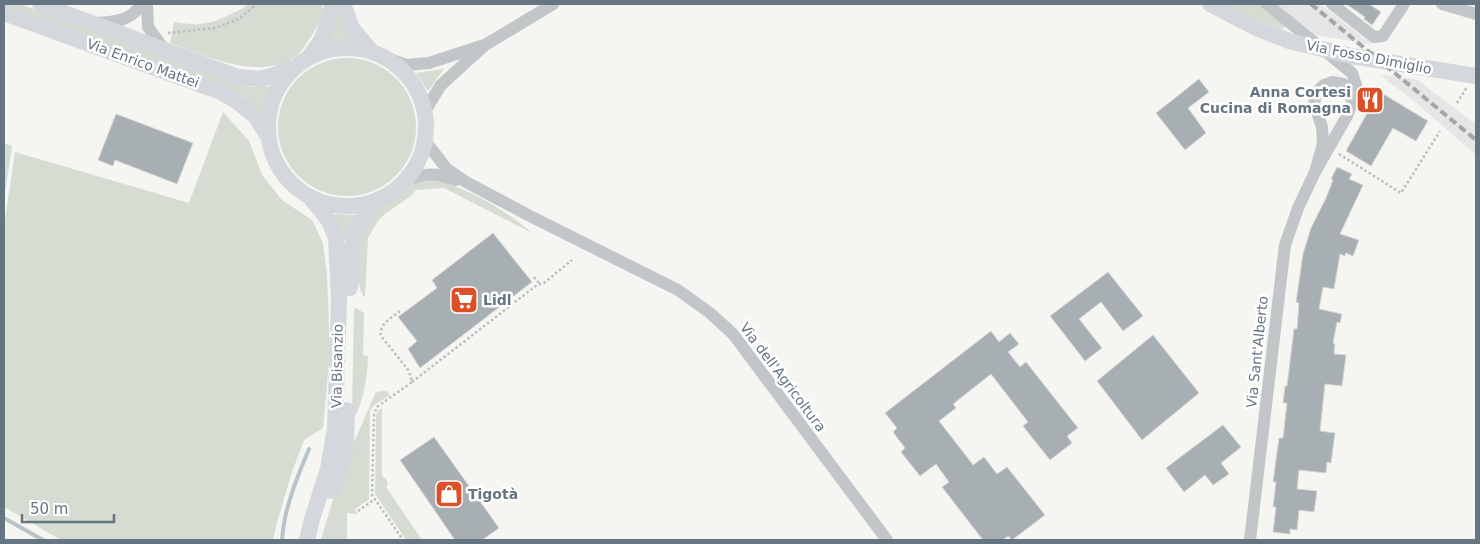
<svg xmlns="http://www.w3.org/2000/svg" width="1480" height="544" viewBox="0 0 1480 544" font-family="'DejaVu Sans',sans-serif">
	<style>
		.built { fill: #e5e6e5 }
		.green { fill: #d6dcd2 }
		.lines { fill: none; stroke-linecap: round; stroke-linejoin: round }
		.stream { stroke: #b8c4c7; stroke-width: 4 }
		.building { fill: #a7afb3; stroke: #d6d6d4 }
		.path { stroke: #bcbec0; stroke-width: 2.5; stroke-dasharray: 2.5 2.5; stroke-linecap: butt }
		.minor { stroke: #c3c6c9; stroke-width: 12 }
		.major { stroke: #d4d8dc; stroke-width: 16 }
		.rail { stroke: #a1a7ac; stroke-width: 4; stroke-dasharray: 8 4; stroke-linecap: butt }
		.labels { text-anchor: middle; stroke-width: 5; stroke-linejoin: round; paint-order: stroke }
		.street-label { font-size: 14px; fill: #657581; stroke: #fff }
		.poi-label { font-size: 14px; font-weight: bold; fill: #657581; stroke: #fff; text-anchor: start }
	</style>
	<rect width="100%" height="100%" fill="#f5f5f1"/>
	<path class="built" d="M1274 4H1320L1373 45 1310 34Z
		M1379 74 1418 80 1476 125V155L1414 101Z"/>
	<path class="green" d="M4 4H20L237 84 254 87 273 86 261 113 243 95 227 88 4 7Z
		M248 4H323C322 18 316 31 307 42 304 47 300 54 295 57 257 81 207 56 170 43L174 22C198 26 209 25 231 14 237 11 243 9 248 4Z
		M1228 4H1260L1287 26 1281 29 1248 16Z
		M337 9 358 44 348 42 325 46Z
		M278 127a69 69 0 1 1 138 0a69 69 0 1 1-138 0Z
		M444 69 428 91 416 73Z
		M223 112 249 141 262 175 282 200 312 220 323 243 327 275 330 352 323 428 304 440 291 475 276 526 273 540H61L4 507V226L15 152 189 203Z
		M4 143 12 146 4 199Z
		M436 180C468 188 507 211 532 233L444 188 416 190 411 196 385 214 378 221 368 238 365 297 363 296 355 274 354 266 365 227 381 208 397 197 410 186 420 181Z
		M335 214 356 215V217L346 240H342L334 217Z
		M356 308 364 313 363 355 368 356C367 380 365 391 357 413L355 415 352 413 354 309Z
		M383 391H386L390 395 374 405 370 411 369 500 355 509 357 514 347 513V540H321L330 509 348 456 376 392Z
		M382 408V476L386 479 388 483 386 487 422 540H406L375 494 376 415 379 410Z"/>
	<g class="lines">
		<path class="stream" d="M4 518 43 540
			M282 540C284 508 297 478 309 449"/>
	</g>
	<path class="building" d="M1346 4H1369L1381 12 1372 25 1364 19 1365 17Z
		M1199 79 1209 92 1188 108 1206 133 1185 150 1156 113Z
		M1375 89 1428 121 1416 141 1393 128 1371 166 1346 151 1370 108 1365 106Z
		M116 114 193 143 177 184 115 160 113 166 98 160Z
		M1337 167 1352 174 1349 179 1363 185 1340 234 1359 240 1353 256 1346 253 1345 256 1340 254 1334 289 1323 287 1319 309 1342 314 1340 323 1337 322 1333 343 1335 344 1334 354 1346 355 1342 386 1325 384 1320 431 1335 433 1331 463 1327 462 1326 473 1299 470 1297 489 1317 491 1314 512 1299 510 1297 530 1290 529V534L1273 532 1276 507H1273L1276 482H1273L1279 438H1283L1287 403H1283L1285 386H1287L1294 329H1297L1299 303 1296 302 1303 254 1311 228 1326 198 1333 180 1331 179Z
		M493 233 532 282 420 368 408 349 417 341 398 317 437 288 432 280Z
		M1108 272 1143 316 1123 331 1101 302 1079 319 1102 348 1085 361 1050 316Z
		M991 331 999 342 1010 333 1019 344 1008 352 1020 367 1026 362 1078 428 1067 436 1072 443 1050 460 1023 426 1028 422 991 374 953 404 956 408 939 421 973 465 984 457 997 474 1007 467 1045 515 1012 540 1008 536 1003 540H983L942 487 949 482 936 464 920 476 901 452 905 448 893 432 897 428 885 413Z
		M1153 335 1199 393 1142 440 1097 381Z
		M1223 425 1241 447 1221 463 1229 474 1213 485 1205 475 1184 492 1166 468Z
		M434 437 499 528 482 540H455L400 460Z"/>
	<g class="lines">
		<path class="path" d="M168 33 215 28 239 19 257 4
			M1457 103 1467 87
			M1339 154 1401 193 1440 131
			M534 277 540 284
			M400 311C391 318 379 324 381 336L409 371 412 382 377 407 374 415 372 495 403 540
			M412 382 537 285 544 283 572 260
			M358 511 375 499"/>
		<path class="minor" d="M147 4 148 27 164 49
			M1267 4 1352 73 1356 85 1351 94
			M1332 4 1374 37 1383 36 1404 4
			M1442 4 1476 14
			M96 23C116 22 130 21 142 4
			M387 58 406 65 429 63 481 46
			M425 111 441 85 485 45 553 4
			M425 141 447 169 466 182 530 216 678 290 710 313 733 334 887 540
			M405 181C426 172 435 173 456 180
			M1250 540 1285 245 1298 208 1315 172 1347 116 1352 103 1351 94 1343 84 1332 82 1324 85 1317 92 1314 103 1322 127 1323 144 1315 172"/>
		<path class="major" d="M40 4 238 77 261 79 274 75 290 68
			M343 4 352 28 371 51
			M1210 4 1256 28 1289 41 1351 56 1476 76
			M4 13 221 92 238 102 256 117 267 135
			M268 127a79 79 0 1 1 158 0a79 79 0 1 1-158 0Z
			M310 56 322 39 333 4
			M350 288C350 263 348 239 364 217 368 211 374 205 379 199
			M332 491 344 457 346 442 347 410
			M307 540 312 519 328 469 335 428 339 298 336 238 329 221 310 197"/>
		<path class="rail" d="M1311 4 1476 140"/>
	</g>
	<defs>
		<symbol id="restaurant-square" viewBox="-11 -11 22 22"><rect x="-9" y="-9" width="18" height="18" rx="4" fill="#dc5029" stroke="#fff"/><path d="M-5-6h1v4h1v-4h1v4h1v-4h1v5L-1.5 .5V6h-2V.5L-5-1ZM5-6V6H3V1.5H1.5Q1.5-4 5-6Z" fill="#fff"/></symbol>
		<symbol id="supermarket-square" viewBox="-11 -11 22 22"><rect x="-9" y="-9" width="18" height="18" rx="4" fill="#dc5029" stroke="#fff"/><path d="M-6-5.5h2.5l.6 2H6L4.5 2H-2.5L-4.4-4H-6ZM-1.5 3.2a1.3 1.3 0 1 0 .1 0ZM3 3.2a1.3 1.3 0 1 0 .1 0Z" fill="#fff"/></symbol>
		<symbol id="shop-square" viewBox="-11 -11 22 22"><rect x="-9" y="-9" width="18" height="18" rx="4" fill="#dc5029" stroke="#fff"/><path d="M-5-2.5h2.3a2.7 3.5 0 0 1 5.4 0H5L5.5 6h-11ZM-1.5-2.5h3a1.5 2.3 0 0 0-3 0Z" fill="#fff"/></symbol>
	</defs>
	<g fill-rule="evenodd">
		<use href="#restaurant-square" x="1354" y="84" width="32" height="32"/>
		<use href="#supermarket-square" x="448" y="284" width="32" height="32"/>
		<use href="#shop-square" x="433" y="478" width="32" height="32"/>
	</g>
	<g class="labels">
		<g class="street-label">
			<text transform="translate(1369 57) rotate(11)" y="5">Via Fosso Dimiglio</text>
			<text transform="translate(143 63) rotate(20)" y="5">Via Enrico Mattei</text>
			<text transform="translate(1257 352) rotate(-84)" y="5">Via Sant'Alberto</text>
			<text transform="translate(337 366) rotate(-89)" y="5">Via Bisanzio</text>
			<text transform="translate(783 377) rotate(53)" y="5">Via dell'Agricoltura</text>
		</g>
		<g class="poi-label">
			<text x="1351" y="97" text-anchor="end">Anna Cortesi<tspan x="1351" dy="16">Cucina di Romagna</tspan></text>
			<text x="483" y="305">Lidl</text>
			<text x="468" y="499">Tigotà</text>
		</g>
	</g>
	<rect width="1480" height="544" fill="none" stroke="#657581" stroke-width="10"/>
	<path d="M22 514v8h92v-8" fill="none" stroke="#657581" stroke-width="2.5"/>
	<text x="30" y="514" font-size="15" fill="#657581" stroke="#ffffff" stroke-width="4" paint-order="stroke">50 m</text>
</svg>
